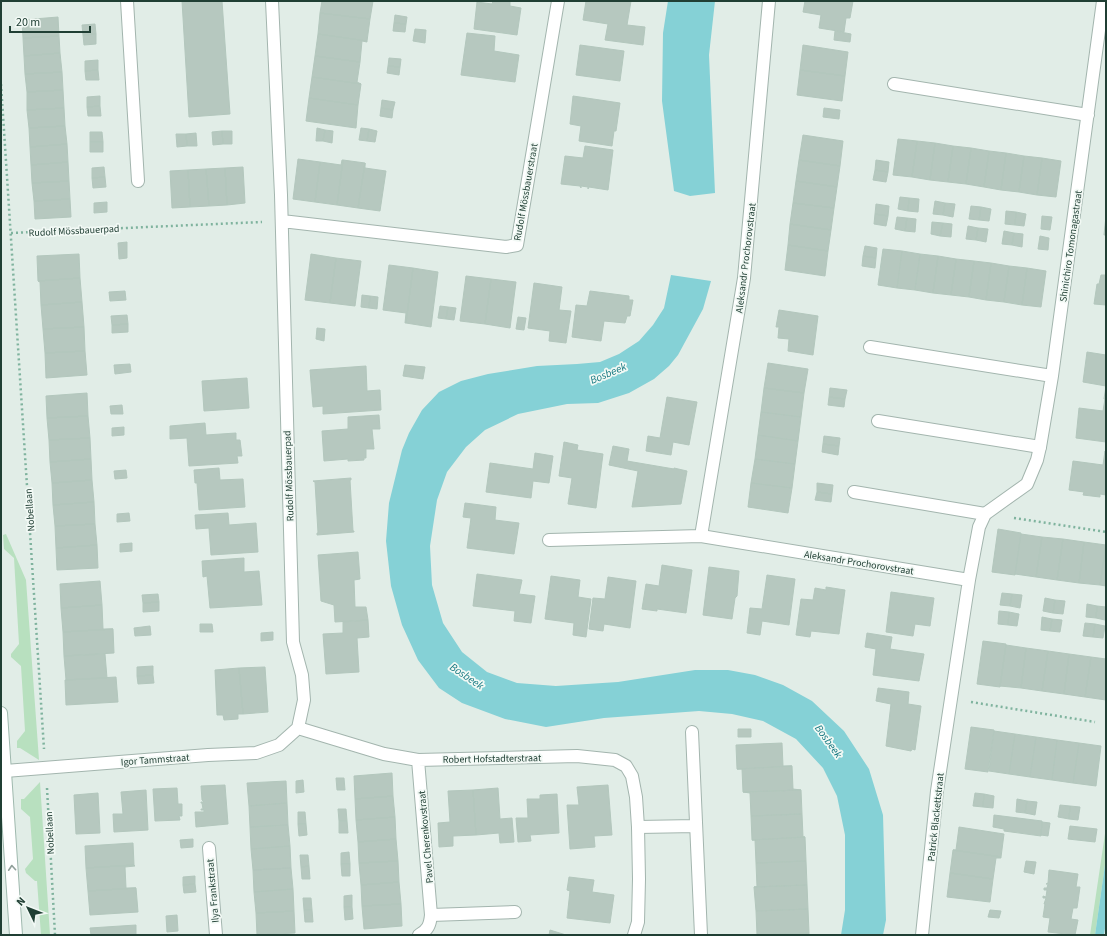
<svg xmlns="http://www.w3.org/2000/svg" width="1107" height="936" viewBox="0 0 1107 936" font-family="'Source Sans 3',sans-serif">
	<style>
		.green { fill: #b8e0bf }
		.water { fill: #85d1d6 }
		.pier { fill: #e1ede7 }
		.building { fill: #b6c8bf; stroke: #b3c7bd }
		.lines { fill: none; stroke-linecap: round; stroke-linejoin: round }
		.lane-casing { stroke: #a3b5ae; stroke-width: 14 }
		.street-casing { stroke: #a3b5ae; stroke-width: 14 }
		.secondary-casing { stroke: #9fb9ae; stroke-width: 14 }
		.path { stroke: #7fb39e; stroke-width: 2.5; stroke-dasharray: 2 3; stroke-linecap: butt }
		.lane { stroke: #fff; stroke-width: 12 }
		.street { stroke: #fff; stroke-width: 12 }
		.secondary { stroke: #fff; stroke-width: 12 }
		.oneway { stroke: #909f9a }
		.labels { text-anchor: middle; stroke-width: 3.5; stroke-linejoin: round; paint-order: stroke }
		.street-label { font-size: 10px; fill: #203f34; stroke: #f2f9f5 }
		.water-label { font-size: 11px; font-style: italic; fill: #157880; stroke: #f2f9f5 }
	</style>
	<rect width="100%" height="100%" fill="#e1ede7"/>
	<path class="green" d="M6 534 26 580 39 760 20 748H17V741L25 731 21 666 11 657V654L19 644 14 558 4 549 3 535Z
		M40 782 50 935H41L37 881H35L26 873 25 869 33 859 30 817 21 809V799H24Z
		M1106 827V858L1095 935H1090Z"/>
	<path class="water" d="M668 1H715L709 55 715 193 690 196 674 191 662 101 663 33Z
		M671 275 711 281 703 309 678 355 669 366 654 379 629 393 598 403 567 404 518 414 485 430 466 447 447 472 437 500 430 546 432 585 443 623 462 652 487 672 517 683 556 686 618 682 695 670H728L755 675 783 685 812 701 844 731 869 769 883 815 886 920 883 935H841L845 910V835L837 796 823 768 796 739 763 721 732 714 699 711 604 718 546 727 505 719 462 703 439 688 418 660 402 625 391 586 386 541 389 503 402 450 409 433 422 410 439 392 461 381 488 374 537 366 577 364 600 362 619 354 639 341 653 325 664 308Z
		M1106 858V922L1104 935H1095Z"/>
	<path class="pier" d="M671 273 692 275 713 280 669 274Z"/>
	<path class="building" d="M182 1H222L230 114 189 117Z
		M322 1H373L370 19 320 13Z
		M493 1H510V6L521 8 517 35 474 29 477 2 492 4Z
		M586 1H631L627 25 645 27 643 45 605 40 608 24 583 20Z
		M805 1H853L850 18H846L844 32 819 28 821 15 803 12Z
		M320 13 370 19 367 41 318 34Z
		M395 15 407 17 406 24 394 23Z
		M58 17 59 36 23 38 22 20Z
		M394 23 406 24 405 32 393 31Z
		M95 24 96 34 83 35 82 25Z
		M415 29 426 30 425 43 413 41Z
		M835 31 851 34 850 42 834 40Z
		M467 33 495 36 494 51 519 55 515 82 461 75Z
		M96 34V44L84 45 83 35Z
		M318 34 367 41V42L362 41 360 62 315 56Z
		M59 36 60 53 24 56 23 38Z
		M580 45 624 51 620 81 576 75Z
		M803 45 848 52 845 76 800 70Z
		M60 53 62 72 25 74 24 56Z
		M315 56 360 62 357 82 361 84 312 77Z
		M389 58 401 59 400 67 388 66Z
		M98 60V70L85 71V61Z
		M388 66 400 67 399 75 387 73Z
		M98 70 99 80H86L85 71Z
		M800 70 845 76 842 101 797 95Z
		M62 72 63 90 27 92 25 74Z
		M312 77 361 84 358 105 309 98Z
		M63 90 64 108 27 110V92Z
		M100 96V106L87 107V97Z
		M573 96 620 103 616 131H614L612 146 579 141 581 126 570 124Z
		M309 98 358 105 356 128 306 121Z
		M382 100 395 102 393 110 381 108Z
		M100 106 101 116H88L87 107Z
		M64 108 65 126 29 128 27 110Z
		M381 108 393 110 392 118 380 116Z
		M824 108 840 110 839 119 823 117Z
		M65 126 67 144 30 147 29 128Z
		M317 128 325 130 323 141H316Z
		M361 128 369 129 367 141 359 140Z
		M369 129 377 131 375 142 367 141Z
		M325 130 333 131 332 143 323 141Z
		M222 131H232V144H223Z
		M222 131 223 144 213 145 212 132Z
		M90 132H102L103 142H90Z
		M196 133 197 146H187L186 134Z
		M176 134H186L187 146 177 147Z
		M803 135 843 141 840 166 799 160Z
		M898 139 917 141 912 177 893 175Z
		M917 141 935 143 930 180 912 177Z
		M90 142H103V152H90Z
		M935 143 953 146 948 182 930 180Z
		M67 144 68 162 31 165 30 147Z
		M585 146 613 150 608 190 589 187 588 189V187L581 186V188L580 186 561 184 565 156 583 158Z
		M953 146 971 148 966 184 948 182Z
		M971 148 989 151 984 187 966 184Z
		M989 151 1006 153 1001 190 984 187Z
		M1006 153 1024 156 1019 192 1001 190Z
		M1024 156 1042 158 1037 195 1019 192Z
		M1042 158 1061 161 1056 197 1037 195Z
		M298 159 320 162 315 202 293 199Z
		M342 160H343L337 205 315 202 320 162 341 165Z
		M343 160 365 163 358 208 337 205Z
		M799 160 840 166 837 187 796 181Z
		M876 160 889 162 888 172 875 170Z
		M68 162 69 181 32 183 31 165Z
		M365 163V168L386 171 380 211 358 208Z
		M104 167 105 177 92 178V168Z
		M243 167 245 203 227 205 225 168Z
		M225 168 227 205 209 206 206 169Z
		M206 169 209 206 190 207 188 170Z
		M188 170 190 207 172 208 170 171Z
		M875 170 888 172 886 182 873 180Z
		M105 177 106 187 93 188 92 178Z
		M69 181 70 199 34 201 32 183Z
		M796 181 837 187 834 208 793 203Z
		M900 197 909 198 908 211 898 209Z
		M909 198 919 199 918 212 908 211Z
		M70 199 71 217 35 219 34 201Z
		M935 201 945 203 943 215 933 214Z
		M107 202V212L94 213V203Z
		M793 203 834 208 831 230 790 224Z
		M945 203 955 204 953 217 943 215Z
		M876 204 889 206 888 216 875 214Z
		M971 206 981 207 979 220 969 219Z
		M981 207 991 209 989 221 979 220Z
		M1006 211 1016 212 1015 225 1005 224Z
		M1016 212 1026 214 1024 226 1015 225Z
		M875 214 888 216 886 226 874 224Z
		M1042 216 1052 217 1050 230 1041 229Z
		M1106 216V235H1104Z
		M897 217 907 218 905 231 895 229Z
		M907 218 916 219 915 232 905 231Z
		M932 222 943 223 940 236 931 234Z
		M943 223 952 224 951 237 940 236Z
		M790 224 831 230 828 251 788 245Z
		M968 226 978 228 976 240 966 239Z
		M978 228 988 229 986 242 976 240Z
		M1004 231 1014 233 1012 245 1002 244Z
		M1014 233 1023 234 1022 247 1012 245Z
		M1040 236 1049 238 1048 250 1038 249Z
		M127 242V258L119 259 118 243Z
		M788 245 828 251 825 276 785 270Z
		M865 246 877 248 876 258 863 256Z
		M883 249 902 251 897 288 878 285Z
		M902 251 920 254 915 290 897 288Z
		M79 254 80 278 38 281 37 256Z
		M311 254 336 258 330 303 305 300Z
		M920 254 938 256 933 293 915 290Z
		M863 256 876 258 875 268 862 266Z
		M938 256 956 259 951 295 933 293Z
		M336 258 361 261 355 306 330 303Z
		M956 259 974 261 969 297 951 295Z
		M974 261 991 263 986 300 969 297Z
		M991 263 1009 266 1004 302 986 300Z
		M389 265 413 268 406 323H405L406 313 383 310Z
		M1009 266 1027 268 1022 305 1004 302Z
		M413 268 438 272 431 327 406 323Z
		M1027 268 1046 271 1041 307 1022 305Z
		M1101 275H1106V305L1094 304 1097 284H1099Z
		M466 276 491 279 485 324 460 321Z
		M80 278 82 302 41 305 40 282 38 281Z
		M491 279 516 282 510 328 485 324Z
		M534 283 562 287 559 310 571 311 566 343 549 341 550 331 528 328Z
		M125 291 126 300 110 301 109 292Z
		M590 291 629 296V300H633L630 316H627L625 323 604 321 601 341 572 337 576 305 587 306Z
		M362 295 370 296 369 308 361 307Z
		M370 296 378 297 377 309 369 308Z
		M82 302 84 327 43 329 41 305Z
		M440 306 448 307 446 319 438 318Z
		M448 307 456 308 454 320 446 319Z
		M779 310 818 316 813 355 788 351 789 339 778 338 779 327H776Z
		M127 315 128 324 112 325 111 316Z
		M518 317 526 318 524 330 516 329Z
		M128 324V332L112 333V325Z
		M84 327 85 351 45 353 43 329Z
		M317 328 325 329 324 341 316 339Z
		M85 351 87 375 46 378 45 353Z
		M1087 352 1106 355V399H1104L1106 386 1083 382Z
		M768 363 808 369 804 393 764 388Z
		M130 364 131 372 115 374 114 365Z
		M405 365 425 367 423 379 403 376Z
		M366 366 367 391 380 390 381 410 323 414V406L313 407 310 370Z
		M247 378 249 408 204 411 202 381Z
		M764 388 804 393 801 417 761 412Z
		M830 388 847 390 845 399 829 397Z
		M87 393 88 416 47 418 46 396Z
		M667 397 697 402 689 445 673 442 671 455 646 451 648 436 660 438Z
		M829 397 845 399 844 407 828 405Z
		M1105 399 1106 442 1076 438 1079 408 1103 411Z
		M122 405 123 414H111L110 406Z
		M761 412 801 417 798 441 758 435Z
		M379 415 380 429H372L374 449H366V458H364V460L348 461V459L324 461 322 431 348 429V417Z
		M88 416 90 438 49 440 47 418Z
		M205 423 206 435 236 433V440H240L242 456H237L238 463 189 466 187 438 170 439V426Z
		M124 427V435L112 436V428Z
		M758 435 798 441 795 464 755 459Z
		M824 436 840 438 839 446 823 444Z
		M90 438 91 459 50 462 49 440Z
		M564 442 578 445 577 450 603 454 596 508 568 504 572 478 559 476Z
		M823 444 839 446 838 455 822 452Z
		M613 446 629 449 627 461 674 469V468L687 471 681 504 632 507 638 471 609 465Z
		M1105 451 1106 495 1100 494V497L1083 495 1084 492 1069 490 1073 461 1103 465Z
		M535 453 553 456 549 483 533 481 531 498 486 492 490 463 533 469Z
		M91 459 92 480 52 483 50 462Z
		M755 459 795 464 792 488 751 483Z
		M219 468 220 480 243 479 245 507 199 510 197 483H195L194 470Z
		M126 470 127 478 115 479 114 471Z
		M351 478V480H350L353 531H354V532L317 535V533H318L315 482 313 481Z
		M92 480 94 502 53 505 52 483Z
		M751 483 792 488 788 513 748 507Z
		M817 483 833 485 832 494 817 492Z
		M817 492 832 494 831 502 815 500Z
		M94 502 95 524 55 526 53 505Z
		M465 503 496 507 495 520 519 523 514 554 467 548 471 518 463 517Z
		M129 513 130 521 117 522V514Z
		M228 513 229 525 256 523 258 552 211 555 209 528 196 529 195 515Z
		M95 524 97 545 56 548 55 526Z
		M998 529 1021 533 1015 575 992 572Z
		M1021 534 1042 537 1036 577 1015 574Z
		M1042 537 1063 539 1057 580 1036 577Z
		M1063 539 1084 542 1079 583 1057 580Z
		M1084 542 1106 545 1100 585 1079 583Z
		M132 543V551L120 552V544Z
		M97 545 98 568 57 570 56 548Z
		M1106 545V586L1100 585Z
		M358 552 360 579 354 580 355 607H366L368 620 335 622 334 605 321 601 318 555Z
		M244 558V572L259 571 262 605 210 608 207 576 203 577 202 561Z
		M662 565 692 570 686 613 657 609V611L642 609 646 584 659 586Z
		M709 567 739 571 737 596 735 598 732 619 703 615Z
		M477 574 522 580 519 594 535 596 531 623 514 621 515 611 473 606Z
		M767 575 795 579 789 625 762 621 760 635 747 633 750 608 762 609Z
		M551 576 580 580 578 597 591 599 586 637 573 635 574 623 545 619Z
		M608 577 636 581 630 628 604 624 603 631 589 629 593 598 605 599Z
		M100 581 102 605 61 608 60 584Z
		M826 587 845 590 839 634 811 631 810 637 796 635 801 599 813 600 815 588 826 590Z
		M891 592 934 598 930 626 915 624 913 636 886 632Z
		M1002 593 1012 594 1010 606 1000 605Z
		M158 594 159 602 143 603 142 595Z
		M1012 594 1022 595 1020 608 1010 606Z
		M1045 598 1055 600 1053 613 1043 611Z
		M1055 600 1065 601 1063 614 1053 613Z
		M159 602V611L143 612V603Z
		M1087 604 1097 606 1096 618 1086 617Z
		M102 605 103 629H113L63 632 61 608Z
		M1097 606 1106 607 1105 620 1096 618Z
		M999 611 1009 612 1008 625 998 624Z
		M1009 612 1019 614 1017 626 1008 625Z
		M1042 617 1052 619 1050 631 1041 630Z
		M1052 619 1062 620 1060 632 1050 631Z
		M368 620 369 637 357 638 359 672 326 674 323 634 343 633V622Z
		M1085 623 1095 624 1093 637 1083 636Z
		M200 624H212L213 632H200Z
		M1095 624 1105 626 1103 638 1093 637Z
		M150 626 151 635 135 636 134 628Z
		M113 629 114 653 64 656 63 632Z
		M273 632V640L261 641V633Z
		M867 633 892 637 890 649 924 654 919 681 873 675 876 649 865 647Z
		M983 641 1006 644 1000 687 977 684Z
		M1006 645 1026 648 1021 688 1000 686Z
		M1026 648 1048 651 1042 691 1021 688Z
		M1048 651 1069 654 1064 694 1042 691Z
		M105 654 107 678 66 680 64 656Z
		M1069 654 1091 657 1085 697 1064 694Z
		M1091 657 1106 659V700L1085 697Z
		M153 666V675L137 676V667Z
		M265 667 268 712 243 714 239 668Z
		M239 668 243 714H238V719L224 720 223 715H217L215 670Z
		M153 675 154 683 138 684 137 676Z
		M116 677 118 702 66 705 65 680Z
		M878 688 909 692 908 704 921 706 915 750 912 749 911 751 886 746 891 704 876 701Z
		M971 727 994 730 988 772 965 769Z
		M738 729H751V737H738Z
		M994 731 1015 734 1009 774 989 771Z
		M1015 734 1036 737 1030 777 1009 774Z
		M1036 737 1057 740 1052 780 1030 777Z
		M1057 740 1079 743 1073 783 1052 780Z
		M782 743 783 766H792L737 769 736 745Z
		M1079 743 1101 746 1096 786 1073 783Z
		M792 766 793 789 801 790 743 792 742 769H737Z
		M392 773 393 796 355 799 354 776Z
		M336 778H344L345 790H337Z
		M303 780 304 792 296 793V781Z
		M286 781 287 803 249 806 247 783Z
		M225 785 228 824 196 827 195 812H204V810H201V809H203L202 803H201V802H204L202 800 201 786Z
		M608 785 612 835 594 836 595 847 570 849 567 805H579L577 787Z
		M177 788 178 804H182V816H179L180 820 155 821 153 789Z
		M498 788 500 819 512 818 514 842 500 843 499 833 476 835 473 790Z
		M146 790 148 830 114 832 113 814H123L121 792Z
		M473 790 476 835 453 836V846L439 847 438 823 450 822 448 791Z
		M801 790 802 814 751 816 750 793 743 792Z
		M98 793 100 833 76 834 74 795Z
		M975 793 984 794 983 807 973 806Z
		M557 794 559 833 530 835 531 841 518 842 516 818H528L527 799H540V795Z
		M984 794 994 796 993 808 983 807Z
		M393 796 395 817 356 820 355 799Z
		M1017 799 1027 801 1025 813 1016 812Z
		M1027 801 1037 802 1035 815 1025 813Z
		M287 803 288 825 250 827 249 806Z
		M1060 805 1070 806 1069 819 1058 817Z
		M1070 806 1080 807 1078 820 1069 819Z
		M338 809H346L347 821H339Z
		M298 812H305L306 824H298Z
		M802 814 803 837H805L752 840 751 816Z
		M994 815 1042 821 1041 836 1004 831V829L993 827Z
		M395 817 396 839 358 842 356 820Z
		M339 821H347L348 833H339Z
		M1042 822 1050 823 1048 836 1041 835Z
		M298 824H306L307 835 299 836Z
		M288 825 290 846 251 849 250 827Z
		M1070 826 1097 829 1095 842 1068 839Z
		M959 827 1004 834 1001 857 953 850H956Z
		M805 837 806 861 756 863 755 840H752Z
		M193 839V847L181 848 180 840Z
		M396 839 398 861 359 863 358 842Z
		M133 843 134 865 86 868 85 846Z
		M290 846 291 868 253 870 251 849Z
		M953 850 1001 857V858H996L993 879 950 873Z
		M349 852 350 864H341V853Z
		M300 855H308L309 866 301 867Z
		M398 861 399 882 361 885 359 863Z
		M806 861 807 885 754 887H757L756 863Z
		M1026 861 1036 862 1034 874 1024 872Z
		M341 864H350V876H342Z
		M134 865 135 866 125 867 126 888H136L88 891 86 868Z
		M309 866 310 879H302L301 867Z
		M291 868 293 889 254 892 253 870Z
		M1049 870 1078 874 1076 887H1080L1077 908H1073L1071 919 1078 920 1075 935 1048 932 1050 918 1043 917 1045 904H1044L1046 898H1043V896L1046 897 1047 890H1044V888H1047L1048 884H1046L1048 883Z
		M950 873 993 879 990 902 947 897Z
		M195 876V884L183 885V877Z
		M569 877 594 880 592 892 614 895 610 923 567 918 570 891 567 890Z
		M399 882 401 904 362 906 361 885Z
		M195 884 196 892 184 893 183 885Z
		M807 885 808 909 756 911 754 887Z
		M136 888 138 912 90 915 88 891Z
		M293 889 294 911 256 913 254 892Z
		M352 895V907H344V896Z
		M303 898H311L312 910H304Z
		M401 904 402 926 364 929 362 906Z
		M344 907H352L353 919 345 920Z
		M808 909 809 933 757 935 756 911Z
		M304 910H312L313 922H305Z
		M990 910 1001 911 999 918 988 917Z
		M294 911 295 933 257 935 256 913Z
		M177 915 178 931 167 932 166 916Z
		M136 925V935H91L90 928Z
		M550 930 566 935H549Z
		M809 933V935H757Z"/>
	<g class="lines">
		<defs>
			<path id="lane" d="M127 1 138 181
				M878 421 1040 447
				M854 492 985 514
				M692 732 701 935
				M638 827 696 826
				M431 915 515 912"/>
			<path id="street" d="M272 1 281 195 293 642 302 675 304 700 298 728
				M894 84 1088 115
				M282 221 506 247 517 245 558 1
				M870 347 1052 376
				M701 536 744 278 769 1
				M549 540 701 536 969 580
				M298 728 384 754 418 760 577 756 615 760 626 766 632 776 636 797 638 827 639 879 638 922 634 935
				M418 760 431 915C430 925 428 930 419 935
				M5 771 208 755 256 753 279 745 298 728
				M209 848 216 935
				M922 935 937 791 969 580 979 527 985 514 1027 484 1037 460 1040 447 1052 376 1103 1"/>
			<path id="secondary" d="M1 713 16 935"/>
		</defs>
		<use href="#lane" class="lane-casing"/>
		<use href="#street" class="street-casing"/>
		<use href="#secondary" class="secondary-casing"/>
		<path class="path" d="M1 84 44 749
			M11 233 262 222
			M1014 518 1106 532
			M971 702 1095 722
			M47 788 55 935"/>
		<use href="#lane" class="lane"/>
		<use href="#street" class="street"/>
		<use href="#secondary" class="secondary"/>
	</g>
	<defs><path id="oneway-chevron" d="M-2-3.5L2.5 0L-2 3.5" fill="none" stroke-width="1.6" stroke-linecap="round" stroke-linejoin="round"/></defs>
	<use class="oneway" href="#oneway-chevron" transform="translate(12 868) rotate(-94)"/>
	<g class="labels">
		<g class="street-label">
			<text transform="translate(525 192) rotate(-80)" y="4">Rudolf Mössbauerstraat</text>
			<text transform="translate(74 230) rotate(-3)" y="4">Rudolf Mössbauerpad</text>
			<text transform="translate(1070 246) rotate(-82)" y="4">Shinichiro Tomonagastraat</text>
			<text transform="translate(745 258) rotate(-83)" y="4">Aleksandr Prochorovstraat</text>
			<text transform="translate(288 476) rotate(-92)" y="4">Rudolf Mössbauerpad</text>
			<text transform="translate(29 510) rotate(-94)" y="4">Nobellaan</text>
			<text transform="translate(859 562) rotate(9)" y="4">Aleksandr Prochorovstraat</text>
			<text transform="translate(492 758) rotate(-1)" y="4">Robert Hofstadterstraat</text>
			<text transform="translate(155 759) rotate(-4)" y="4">Igor Tammstraat</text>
			<text transform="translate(935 817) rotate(-84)" y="4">Patrick Blackettstraat</text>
			<text transform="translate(49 833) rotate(-93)" y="4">Nobellaan</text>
			<text transform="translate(425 837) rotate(-95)" y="4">Pavel Cherenkovstraat</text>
			<text transform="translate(212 891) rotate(-95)" y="4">Ilya Frankstraat</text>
		</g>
		<g class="water-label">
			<text transform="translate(608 373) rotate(-23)" y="4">Bosbeek</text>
			<text transform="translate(467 676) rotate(34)" y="4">Bosbeek</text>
			<text transform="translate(829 741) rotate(54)" y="4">Bosbeek</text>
		</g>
	</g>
	<rect width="1107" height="936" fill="none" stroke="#203f34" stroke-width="4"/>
	<g transform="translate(28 908) rotate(313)" stroke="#f2f9f5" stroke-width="3" paint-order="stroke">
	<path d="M0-3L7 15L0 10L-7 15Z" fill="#203f34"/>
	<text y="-6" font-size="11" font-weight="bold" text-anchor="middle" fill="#203f34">N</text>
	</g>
	<path d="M10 26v6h80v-6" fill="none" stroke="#203f34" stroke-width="2"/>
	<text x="16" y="26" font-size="12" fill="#203f34" stroke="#f2f9f5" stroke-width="3" paint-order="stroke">20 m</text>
</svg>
